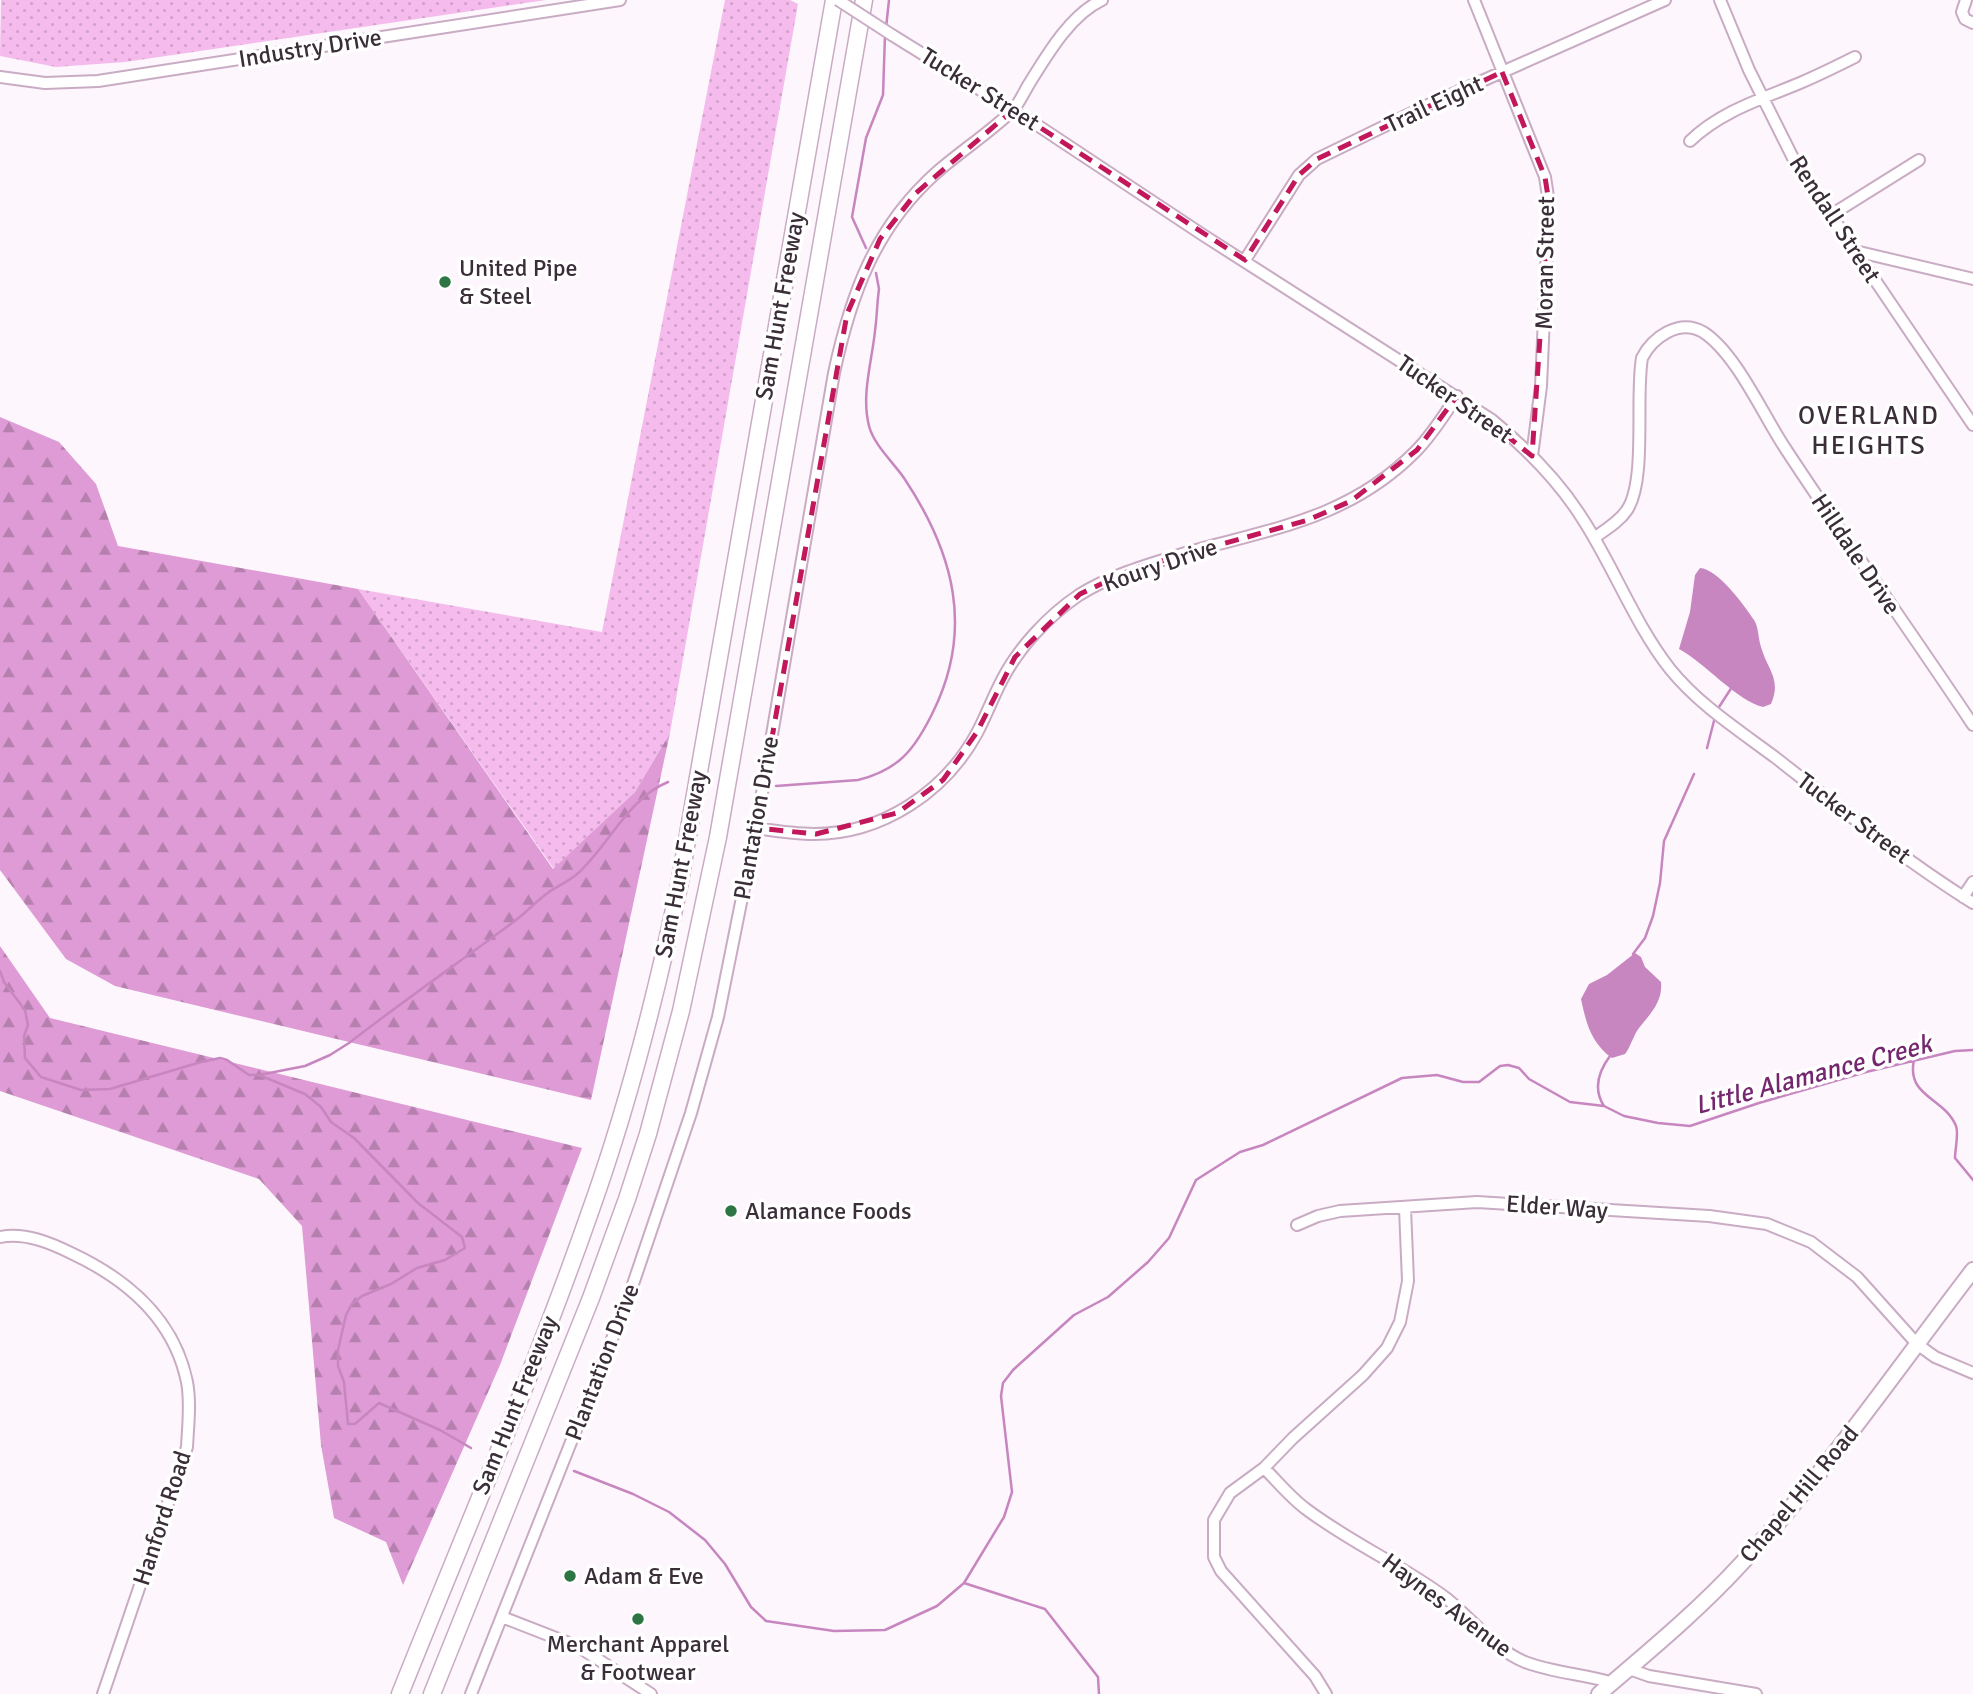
<svg xmlns="http://www.w3.org/2000/svg" width="1973" height="1694" viewBox="0 0 1973 1694" font-family="Signika,sans-serif">
	<style>
		.grass { fill: url(#grass-dots) }
		.forest { fill: url(#forest-firs) }
		.water { fill: #c786bf }
		.lines { fill: none; stroke-linecap: round; stroke-linejoin: round }
		.stream { stroke: #c786bf; stroke-width: 2.5 }
		.minor-casing { stroke: #c9acc4; stroke-width: 14 }
		.major-casing { stroke: #c9acc4; stroke-width: 18 }
		.highway-casing { stroke: #c9acc4; stroke-width: 19 }
		.minor { stroke: #fff; stroke-width: 10 }
		.major { stroke: #fff; stroke-width: 14 }
		.highway { stroke: #fff; stroke-width: 16 }
		.minor-bridge-casing { stroke: #c9acc4; stroke-width: 14; stroke-linecap: butt }
		.minor-bridge { stroke: #fff; stroke-width: 10 }
		.marked { fill: none; stroke: #c2185b; stroke-width: 5; stroke-dasharray: 14 9; stroke-linejoin: round }
		.poi-dot { fill: #2d7644; stroke: #fff; stroke-width: 2.5 }
		.labels { text-anchor: middle; stroke-width: 7; stroke-linejoin: round; paint-order: stroke }
		.street-label { font-size: 24px; fill: #3a2e38; stroke: #fff }
		.poi-label { font-size: 24px; fill: #3a2e38; stroke: #fff; text-anchor: start }
		.neighbourhood-label { font-size: 26px; letter-spacing: 2px; fill: #3a2e38; stroke: #fff }
		.water-label { font-size: 26px; font-style: italic; fill: #74276e; stroke: #fff }
	</style>
	<defs>
		<pattern id="grass-dots" width="8" height="8" patternUnits="userSpaceOnUse" patternTransform="scale(1.75)"><rect width="8" height="8" fill="#f4bbec"/><path d="M2 2h.1M6 6h.1" fill="none" stroke="#d2a1cb" stroke-width="1.8" stroke-linecap="round"/></pattern>
		<pattern id="forest-firs" width="22" height="20" patternUnits="userSpaceOnUse" patternTransform="scale(1.75)"><rect width="22" height="20" fill="#de9bd5"/><path d="M5 1l3.5 6h-7zM16 11l3.5 6h-7z" fill="#b57fae"/></pattern>
	</defs>
	<rect width="100%" height="100%" fill="#fdf6fc"/>
	<path class="grass" d="M1 0H546L125 62 56 67 0 56Z
		M725 0H790L798 4 670 733 635 792 554 869 358 589 602 632Z"/>
	<path class="forest" d="M0 417 59 442 96 484 118 546 358 589 553 869 635 792 670 733 591 1100 115 986 66 959 0 870Z
		M0 946 50 1018 582 1148 500 1365 403 1585 386 1542 334 1518 321 1445 302 1226 259 1179 0 1091Z"/>
	<path class="water" d="M1700 568C1718 569 1744 605 1754 620 1759 628 1758 638 1761 647 1767 669 1782 679 1771 704L1763 707C1737 701 1704 662 1679 649L1690 612 1695 575Z
		M1635 953 1641 957 1645 967 1661 982C1663 1002 1650 1014 1639 1028 1633 1036 1631 1046 1625 1054L1612 1058C1591 1043 1586 1023 1581 999L1589 984 1607 975Z"/>
	<g class="lines">
		<path class="stream" d="M886 28 889 0
			M866 248 852 217 866 138 883 95 885 35
			M1719 707 1732 687
			M1707 748 1715 717
			M776 786 858 780C899 770 915 749 933 712 974 629 954 553 904 478 893 462 874 445 869 426 861 395 872 361 875 331 877 317 877 303 879 289L876 273
			M1633 954 1645 938 1653 916 1660 883 1664 841 1694 774
			M0 971 4 982 25 1010 28 1025 24 1036 25 1058 41 1077 81 1090 110 1089 201 1062 220 1058 227 1060 249 1075H259L305 1094 321 1107 331 1122 354 1138 418 1203 462 1237 465 1248 445 1260 417 1268 391 1284 362 1296 352 1304 346 1315 338 1350V1366L344 1382 348 1424H355L379 1403 440 1430 471 1448
			M1914 1060C1906 1097 1944 1097 1956 1126 1959 1134 1955 1149 1955 1158L1973 1180
			M259 1075 305 1066 330 1055 349 1043C402 1002 458 963 512 923 525 914 536 901 549 892 558 886 567 882 576 875 608 847 628 798 668 782
			M1604 1106C1593 1089 1598 1072 1610 1056
			M574 1471 633 1494 669 1512 705 1540 725 1564 751 1607 766 1621 834 1631 885 1630 937 1606 964 1583 1004 1517 1012 1492 1001 1396 1003 1383 1013 1370 1074 1315 1108 1297 1148 1262 1169 1238 1196 1180 1240 1152 1263 1145 1402 1078 1437 1075 1463 1082H1479L1500 1066 1508 1065 1519 1068 1529 1079 1570 1102 1604 1106 1624 1116 1658 1123 1690 1126 1759 1103 1866 1072 1955 1051 1973 1050
			M964 1583 1045 1609 1098 1677 1099 1694"/>
		<defs>
			<path id="minor" d="M1474 0 1545 177 1549 203 1541 386 1532 456
				M1720 0 1749 70 1798 168 1811 189 1831 215 1973 425
				M1966 0 1962 12 1965 19 1973 23
				M892 35 1037 125 1203 235 1492 420C1527 449 1558 480 1582 518 1614 567 1634 623 1670 669 1699 705 1740 731 1776 758 1840 808 1904 860 1973 903
				M0 77 45 83 98 81 620 0
				M1690 141C1721 111 1762 99 1800 83 1819 75 1837 66 1855 57
				M1831 215 1919 160
				M1855 251 1973 279
				M1245 260 1299 175 1317 159 1430 104 1665 0
				M1594 538C1605 530 1619 522 1627 510 1647 480 1635 397 1642 358 1652 338 1679 318 1703 332 1736 353 1763 415 1785 448 1846 541 1911 632 1973 725
				M756 828C775 831 794 834 814 834 882 834 945 792 977 733 986 716 993 697 1002 680 1019 647 1048 616 1079 595 1111 575 1147 565 1182 554 1270 529 1349 519 1416 451 1432 435 1444 415 1457 396
				M1963 897 1973 882
				M1297 1225 1318 1216 1340 1211 1477 1202 1709 1216 1767 1224 1811 1242 1857 1277 1917 1344 1935 1357 1973 1373
				M0 1237C25 1232 51 1243 73 1254 128 1280 174 1319 187 1382 191 1403 188 1426 187 1447L103 1694
				M1264 1468C1278 1482 1291 1498 1306 1509 1351 1543 1402 1565 1446 1598 1471 1618 1495 1650 1525 1662 1553 1673 1584 1674 1613 1683
				M502 1617 579 1647 651 1694
				M1629 1669 1649 1676 1756 1694
				M471 1694 629 1296 691 1113 718 1017 756 828 834 373C851 294 875 227 937 172 961 151 989 133 1012 111 1019 104 1024 92 1029 84 1047 55 1070 15 1102 0
				M1326 1694 1315 1676 1221 1571 1214 1557V1520L1230 1493 1264 1468 1293 1438 1363 1375 1387 1348 1400 1322 1408 1281 1405 1208"/>
			<path id="major" d="M1599 1694C1648 1652 1698 1611 1741 1564 1826 1473 1897 1369 1973 1270"/>
			<path id="highway" d="M400 1694C464 1534 533 1375 590 1212 628 1106 656 996 679 886L834 0
				M432 1694 591 1298 627 1199 648 1134 681 1011 718 837 864 0"/>
		</defs>
		<use href="#minor" class="minor-casing"/>
		<use href="#major" class="major-casing"/>
		<use href="#highway" class="highway-casing"/>
		<use href="#minor" class="minor"/>
		<use href="#major" class="major"/>
		<use href="#highway" class="highway"/>
		<defs>
			<path id="minor-bridge" d="M838 0 892 35"/>
		</defs>
		<use href="#minor-bridge" class="minor-bridge-casing"/>
		<use href="#minor-bridge" class="minor-bridge"/>
	</g>
	<path class="marked" d="M1502 72 1545 177 1549 203 1532 456 1457 396 1417 450 1351 501 1308 520 1133 569 1080 594 1015 657 977 732 943 780 897 813 816 834 756 828 847 314 880 239 916 193 1013 110 1245 260 1299 175 1317 159Z"/>
	<g class="poi-dot">
		<circle cx="445" cy="282" r="7"/>
		<circle cx="731" cy="1211" r="7"/>
		<circle cx="570" cy="1576" r="7"/>
		<circle cx="638" cy="1619" r="7"/>
	</g>
	<g class="labels">
		<g class="street-label">
			<text transform="translate(310 48) rotate(-9)" y="8">Industry Drive</text>
			<text transform="translate(980 89) rotate(32)" y="8">Tucker Street</text>
			<text transform="translate(1434 104) rotate(-25)" y="8">Trail Eight</text>
			<text transform="translate(1835 219) rotate(57)" y="8">Rendall Street</text>
			<text transform="translate(1545 263) rotate(-89)" y="8">Moran Street</text>
			<text transform="translate(780 306) rotate(-80)" y="8">Sam Hunt Freeway</text>
			<text transform="translate(1455 399) rotate(35)" y="8">Tucker Street</text>
			<text transform="translate(1856 554) rotate(56)" y="8">Hilldale Drive</text>
			<text transform="translate(1160 565) rotate(-19)" y="8">Koury Drive</text>
			<text transform="translate(756 818) rotate(-80)" y="8">Plantation Drive</text>
			<text transform="translate(1854 818) rotate(37)" y="8">Tucker Street</text>
			<text transform="translate(681 864) rotate(-79)" y="8">Sam Hunt Freeway</text>
			<text transform="translate(1557 1207) rotate(4)" y="8">Elder Way</text>
			<text transform="translate(602 1362) rotate(-69)" y="8">Plantation Drive</text>
			<text transform="translate(515 1405) rotate(-68)" y="8">Sam Hunt Freeway</text>
			<text transform="translate(1799 1494) rotate(-50)" y="8">Chapel Hill Road</text>
			<text transform="translate(162 1518) rotate(-72)" y="8">Hanford Road</text>
			<text transform="translate(1447 1605) rotate(37)" y="8">Haynes Avenue</text>
		</g>
		<g class="poi-label">
			<text x="459" y="276">United Pipe<tspan x="459" dy="28">&amp; Steel</tspan></text>
			<text x="745" y="1219">Alamance Foods</text>
			<text x="584" y="1584">Adam &amp; Eve</text>
			<text x="638" y="1652" text-anchor="middle">Merchant Apparel<tspan x="638" dy="28">&amp; Footwear</tspan></text>
		</g>
		<g class="neighbourhood-label">
			<text x="1869" y="424">OVERLAND<tspan x="1869" dy="30">HEIGHTS</tspan></text>
		</g>
		<g class="water-label">
			<text transform="translate(1813 1074) rotate(-15)" y="9">Little Alamance Creek</text>
		</g>
	</g>
</svg>
